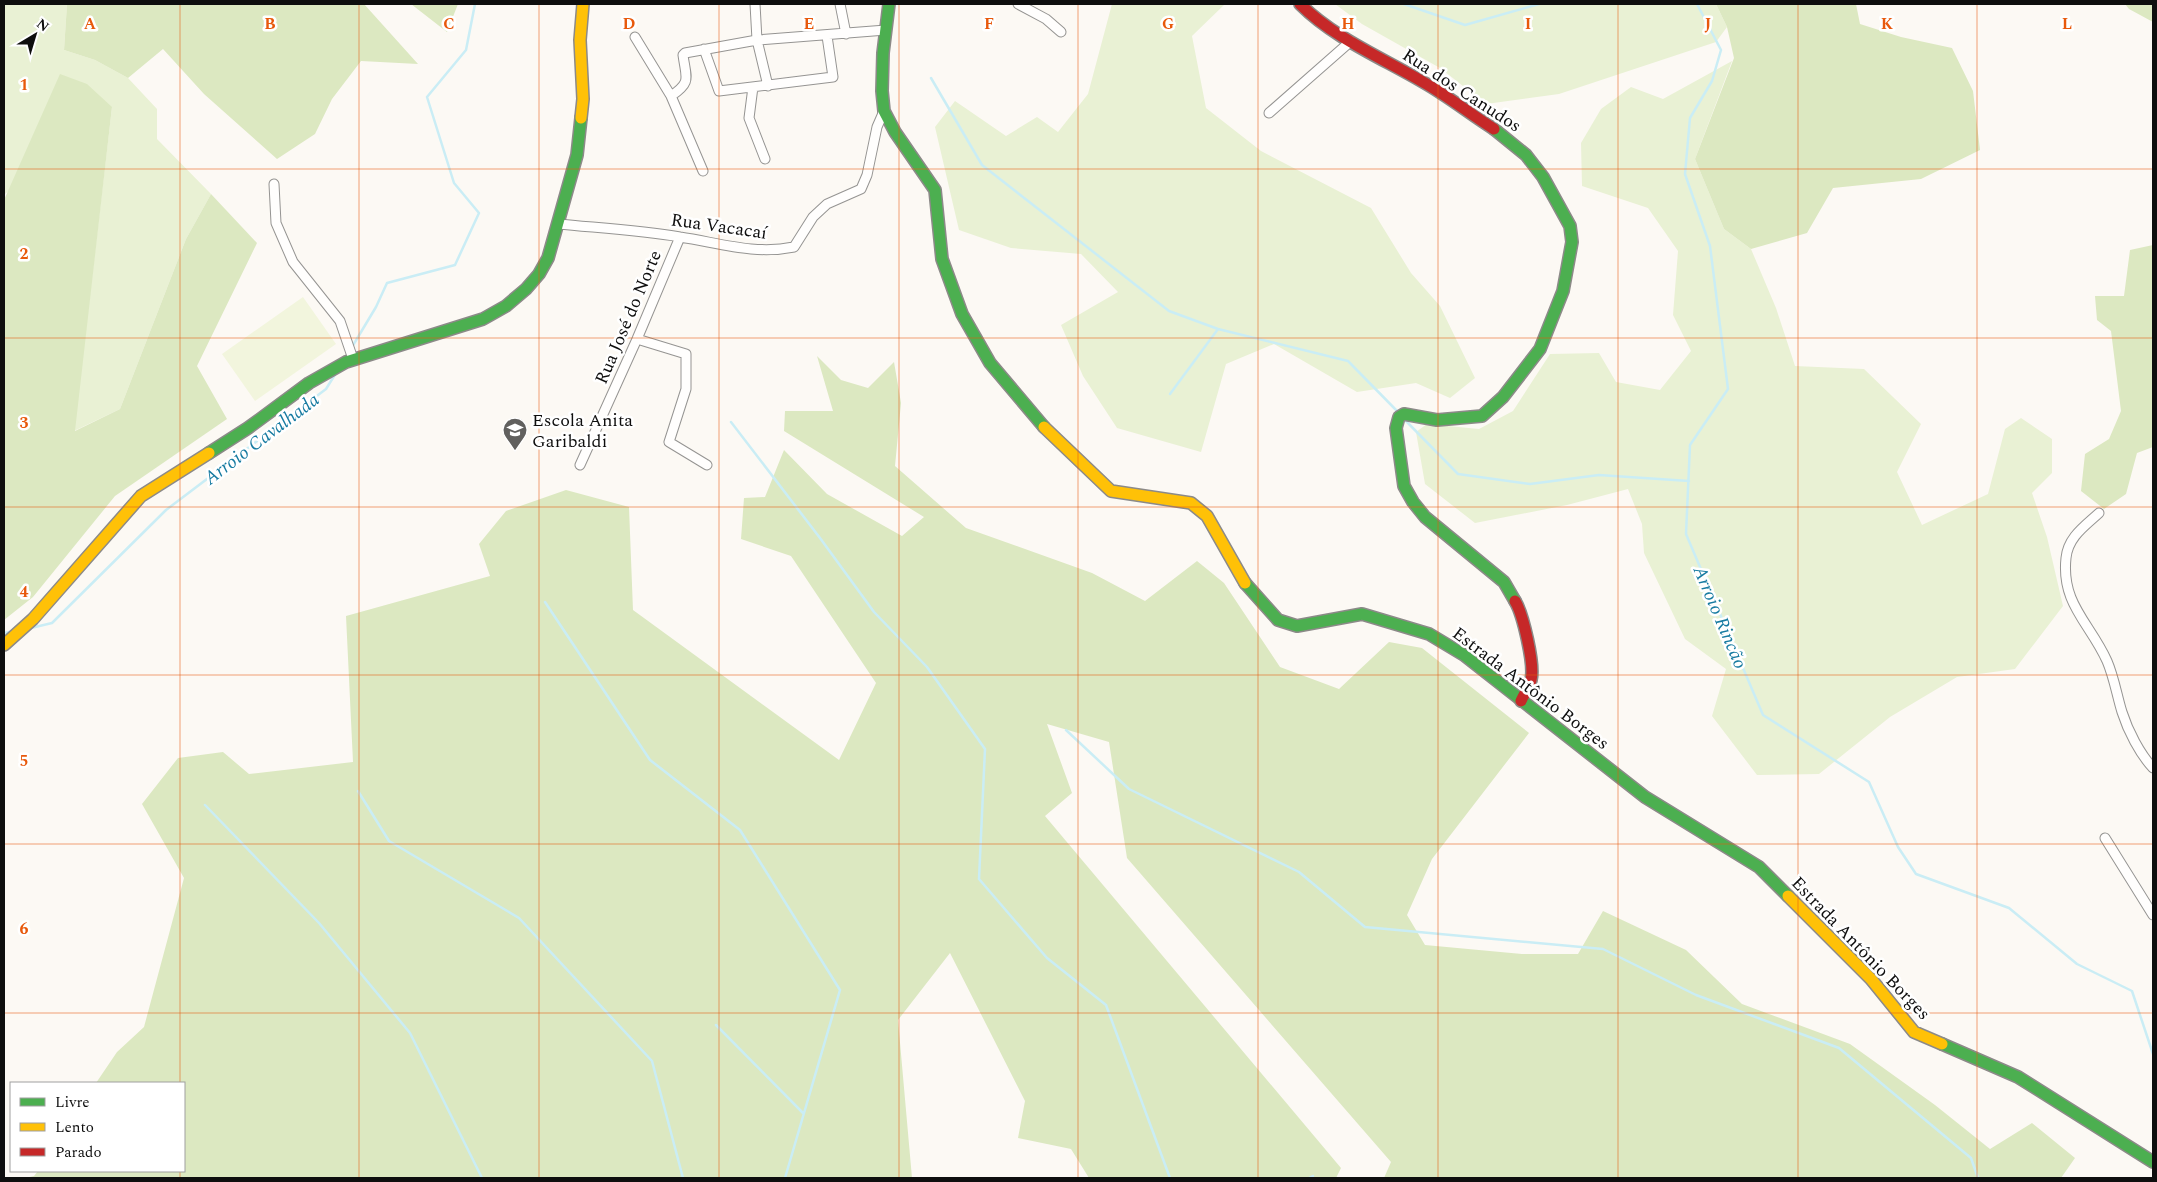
<svg xmlns="http://www.w3.org/2000/svg" width="2157" height="1182" viewBox="0 0 2157 1182" font-family="Spectral,serif">
	<style>
		.green { fill: #e9f1d4 }
		.forest { fill: #dce8c1 }
		.pitch { fill: #f2f5dd }
		.lines { fill: none; stroke-linecap: round; stroke-linejoin: round }
		.stream { stroke: #caedf5; stroke-width: 2.5 }
		.street-casing { stroke: #959492; stroke-width: 11 }
		.fast-casing { stroke: #8c8a88; stroke-width: 14 }
		.slow-casing { stroke: #8c8a88; stroke-width: 14 }
		.jam-casing { stroke: #8c8a88; stroke-width: 14 }
		.street { stroke: #fffefd; stroke-width: 9 }
		.fast { stroke: #4caf50; stroke-width: 11 }
		.slow { stroke: #ffc107; stroke-width: 11 }
		.jam { stroke: #c62828; stroke-width: 11 }
		.grid { fill: none; stroke: #e8590c; stroke-width: 1; stroke-opacity: 0.55 }
		.labels { text-anchor: middle; stroke-width: 5; stroke-linejoin: round; paint-order: stroke }
		.street-label { font-size: 18px; fill: #0e0e0e; stroke: #fff }
		.poi-label { font-size: 18px; fill: #0e0e0e; stroke: #fff; text-anchor: start }
		.water-label { font-size: 19px; font-style: italic; fill: #177ba1; stroke: #fff }
		.grid-label { font-size: 16px; text-anchor: middle; font-weight: bold; fill: #e8590c; stroke: #fff; stroke-width: 5; stroke-linejoin: round; paint-order: stroke }
	</style>
	<rect width="100%" height="100%" fill="#fcf9f4"/>
	<path class="green" d="M4 4H67L64 50 95 60 128 78 157 109V139L211 194 186 239 120 409 74 431 112 107 5 194 4 200Z
		M1112 4H1225L1192 36 1206 108 1261 151 1371 208 1411 273 1440 306 1475 378 1450 398 1416 383 1357 392 1274 344 1226 364 1201 452 1117 428 1083 376 1061 325 1118 292 1081 254 1011 248 959 230 935 127 955 101 1006 136 1037 117 1058 132 1088 94Z
		M1335 4H1716L1727 27 1716 42 1559 94 1486 104 1440 68 1362 24Z
		M1732 61 1695 159 1724 229 1751 249 1776 308 1795 366 1864 369 1921 424 1897 472 1922 525 1988 494 2005 429 2021 418 2052 439V473L2032 493 2047 537 2063 606 2015 669 1957 677 1890 717 1819 774 1757 775 1712 716 1726 669 1685 639 1644 553 1642 524 1628 489 1567 505 1475 523 1425 484 1416 432 1427 424 1479 429 1513 411 1550 354 1599 353 1616 382 1660 390 1691 351 1673 315 1678 251 1648 208 1582 186 1581 143 1601 109 1631 87 1663 99Z"/>
	<path class="forest" d="M67 4H364L418 64 361 61 332 99 315 134 277 159 204 94 163 49 128 78 95 60 64 50Z
		M411 4H458L447 32Z
		M1716 4H1856L1860 24 1901 37 1952 48 1973 91 1980 150 1921 179 1833 188 1807 233 1751 249 1724 229 1695 159 1734 58 1727 27Z
		M2125 4H2153V22L2129 9Z
		M60 74 87 84 112 107 75 431 120 409 186 239 211 194 257 243 197 366 227 419 115 496 33 597 4 620V200Z
		M2153 245V447L2137 453 2126 494 2104 509 2081 491 2085 454 2109 439 2121 411 2111 331 2097 320 2095 296H2124L2130 250Z
		M817 356 841 380 868 388 894 362 901 403 895 466 966 528 1092 573 1145 601 1197 561 1224 583 1280 667 1339 689 1389 642 1422 648 1529 733 1432 859 1407 915 1425 945 1522 954H1578L1603 911 1686 950 1742 1004 1850 1044 1935 1105 1990 1149 2032 1123 2075 1158 2061 1178H1384L1391 1162 1127 858 1109 742 1047 724 1072 793 1045 816 1341 1168 1336 1178H1089L1071 1149 1018 1138 1025 1101 950 953 898 1020 912 1178H25L34 1176 38 1171H184V1083H96L117 1052 144 1027 184 878 142 804 178 758 223 752 249 774 353 762 346 616 490 576 479 544 506 511 566 490 629 507 633 610 839 760 876 683 791 556 741 539 744 498 765 497 784 450 827 494 902 536 924 517 784 431 785 411H833Z"/>
	<path class="pitch" d="M303 297 336 344 255 401 222 354Z"/>
	<g class="lines">
		<path class="stream" d="M1404 4 1465 25 1539 4
			M1697 4 1721 50 1712 81 1690 118 1685 174 1710 246 1728 389 1690 445 1686 534 1763 715 1869 782 1898 847 1916 874 2009 908 2077 964 2132 991 2153 1054
			M931 78 982 165 1169 311 1218 329 1348 361 1399 413
			M352 347 376 307 387 283 455 265 479 213 454 183 427 97 466 50 475 4
			M1170 394 1218 329
			M1404 419 1458 474 1530 484 1599 475 1689 481
			M731 422 820 538 874 612 927 667 985 749 979 879 1047 958 1106 1005 1170 1178
			M545 602 650 760 740 830 840 990 785 1178
			M31 628 52 623 166 510 326 389 336 373
			M4 633 10 632
			M1066 730 1129 789 1299 872 1365 927 1603 949 1696 995 1839 1048 1971 1158 1978 1178
			M358 791 389 841 519 918 652 1061 683 1178
			M205 805 319 923 410 1033 482 1178
			M716 1025 803 1113
			M1309 1178 1313 1176"/>
		<defs>
			<path id="street" d="M755 4 757 40 768 86
				M840 4 846 34
				M1018 4 1046 19 1061 32
				M635 37 671 96 703 171
				M704 49 719 91 833 77 827 36
				M753 87 749 118 765 159
				M671 96C692 82 686 78 683 55L685 53 757 40 886 30
				M1269 113 1351 41
				M274 184 276 223 293 262 340 321 353 359
				M558 224C599 228 640 230 680 237 720 243 754 255 794 247L813 217 827 204 861 189 867 175 877 127 884 111
				M637 339 686 354V389L669 442 707 465
				M580 465 637 339 680 237
				M2099 513C2085 526 2068 537 2066 558 2061 604 2090 623 2107 661 2114 677 2117 696 2122 712 2128 731 2140 754 2153 768
				M2105 838 2153 915"/>
			<path id="fast" d="M889 4 883 53 882 91 884 111 895 132 935 190 942 259 962 314 990 363 1044 427
				M1494 129 1526 155 1543 177 1570 226 1572 242 1563 291 1540 349 1503 397 1482 416 1437 420 1404 414 1399 417 1396 428 1404 486 1413 502 1425 517 1504 582 1515 601
				M209 453 248 428 309 383 346 362 483 319 506 306 526 289 539 274 548 258 577 155 581 118
				M1245 583 1278 620 1297 626 1362 614 1429 634 1464 655 1645 797 1759 867 1788 896
				M1942 1044 2018 1077 2153 1162"/>
			<path id="slow" d="M581 118 583 99 580 40 583 4
				M1044 427 1111 491 1191 503 1207 516 1245 583
				M4 645 33 619 141 496 209 453
				M1788 896 1871 979 1914 1032 1942 1044"/>
			<path id="jam" d="M1300 4C1334 38 1382 58 1423 82 1448 96 1470 114 1494 129
				M1515 601C1523 614 1535 665 1531 680 1529 687 1524 694 1521 701"/>
		</defs>
		<use href="#street" class="street-casing"/>
		<use href="#fast" class="fast-casing"/>
		<use href="#slow" class="slow-casing"/>
		<use href="#jam" class="jam-casing"/>
		<use href="#street" class="street"/>
		<use href="#fast" class="fast"/>
		<use href="#slow" class="slow"/>
		<use href="#jam" class="jam"/>
	</g>
	<path class="grid" d="M180 4V1083M359 4V1178M539 4V1178M719 4V1178M899 4V1178M1078 4V1178M1258 4V1178M1438 4V1178M1618 4V1178M1798 4V1178M1977 4V1178M4 169H2153M4 338H2153M4 507H2153M4 675H2153M4 844H2153M4 1013H2153M180 1171V1178"/>
	<defs>
		<symbol id="school-pin" viewBox="-11 -11 22 30"><path d="M0 17L-7.5 6A9.5 9.5 0 1 1 7.5 6Z" fill="#61605e" stroke="#fff"/><path d="M0-5L7-2L0 1L-7-2ZM-4 1L0 2.5L4 1V4Q0 6-4 4Z" fill="#fff"/></symbol>
	</defs>
	<g fill-rule="evenodd">
		<use href="#school-pin" x="501" y="416" width="28" height="38"/>
	</g>
	<g class="labels">
		<g class="street-label">
			<text transform="translate(1462 90) rotate(33)" y="6">Rua dos Canudos</text>
			<text transform="translate(719 226) rotate(8)" y="6">Rua Vacacaí</text>
			<text transform="translate(628 317) rotate(-67)" y="6">Rua José do Norte</text>
			<text transform="translate(1531 688) rotate(37)" y="6">Estrada Antônio Borges</text>
			<text transform="translate(1861 948) rotate(46)" y="6">Estrada Antônio Borges</text>
		</g>
		<g class="poi-label">
			<text x="532" y="426">Escola Anita<tspan x="532" dy="21">Garibaldi</tspan></text>
		</g>
		<g class="water-label">
			<text transform="translate(261 438) rotate(-37)" y="7">Arroio Cavalhada</text>
			<text transform="translate(1721 617) rotate(67)" y="7">Arroio Rincão</text>
		</g>
	</g>
	<g class="grid-label">
		<text x="90" y="29">A</text>
		<text x="270" y="29">B</text>
		<text x="449" y="29">C</text>
		<text x="629" y="29">D</text>
		<text x="809" y="29">E</text>
		<text x="989" y="29">F</text>
		<text x="1168" y="29">G</text>
		<text x="1348" y="29">H</text>
		<text x="1528" y="29">I</text>
		<text x="1708" y="29">J</text>
		<text x="1887" y="29">K</text>
		<text x="2067" y="29">L</text>
		<text x="24" y="90">1</text>
		<text x="24" y="259">2</text>
		<text x="24" y="428">3</text>
		<text x="24" y="597">4</text>
		<text x="24" y="766">5</text>
		<text x="24" y="934">6</text>
	</g>
	<rect width="2157" height="1182" fill="none" stroke="#0e0e0e" stroke-width="10"/>
	<rect x="10" y="1082" width="175" height="90" fill="#ffffff" stroke="#9f9f9f"/>
	<rect x="20" y="1098" width="25" height="8" fill="#4caf50" stroke="#9f9f9f"/>
	<text x="55" y="1107" font-size="15" fill="#0e0e0e">Livre</text>
	<rect x="20" y="1123" width="25" height="8" fill="#ffc107" stroke="#9f9f9f"/>
	<text x="55" y="1132" font-size="15" fill="#0e0e0e">Lento</text>
	<rect x="20" y="1148" width="25" height="8" fill="#c62828" stroke="#9f9f9f"/>
	<text x="55" y="1157" font-size="15" fill="#0e0e0e">Parado</text>
	<g transform="translate(35 35) rotate(38)" stroke="#ffffff" stroke-width="4" paint-order="stroke">
	<path d="M0-4L9 19L0 12L-9 19Z" fill="#0e0e0e"/>
	<text y="-8" font-size="14" font-weight="bold" text-anchor="middle" fill="#0e0e0e">N</text>
	</g>
</svg>
